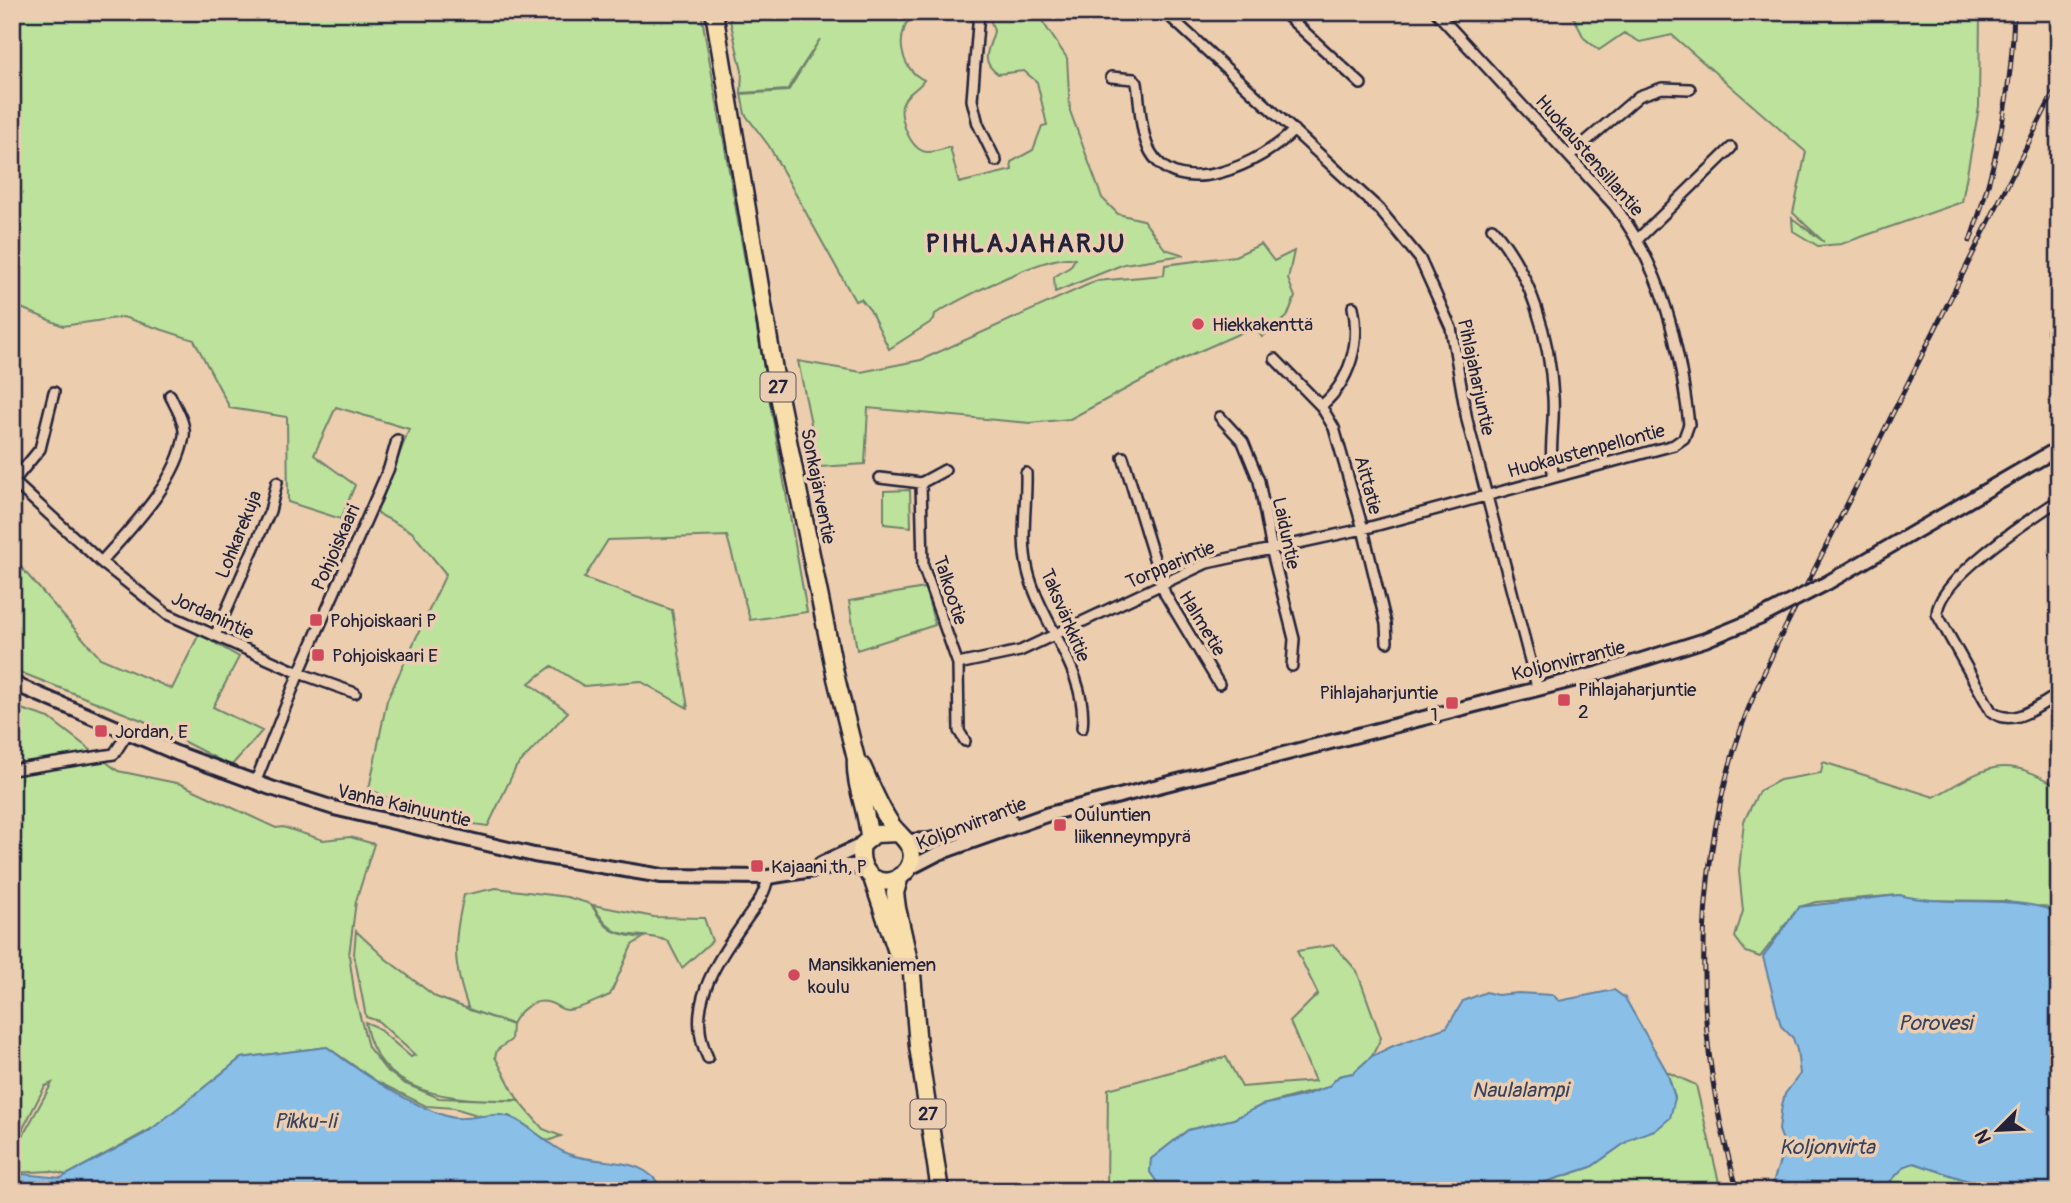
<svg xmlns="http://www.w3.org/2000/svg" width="2071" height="1203" viewBox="0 0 2071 1203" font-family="Pangolin,sans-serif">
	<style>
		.green { fill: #bde29c; stroke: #70826c; stroke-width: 2 }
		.water { fill: #8ac0e7; stroke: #6081a2; stroke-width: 2 }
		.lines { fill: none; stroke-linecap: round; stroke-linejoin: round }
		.street-casing { stroke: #22223b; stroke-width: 14 }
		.secondary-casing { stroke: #22223b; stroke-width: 18 }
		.highway-casing { stroke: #22223b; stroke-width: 21 }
		.street { stroke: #ebcdb1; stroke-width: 9 }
		.secondary { stroke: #ebcdb1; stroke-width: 12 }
		.highway { stroke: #f8deab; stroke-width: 16 }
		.rail-casing { stroke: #22223b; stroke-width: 5 }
		.rail { stroke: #ebcdb1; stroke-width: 2.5; stroke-dasharray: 8; stroke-linecap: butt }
		.secondary-bridge-casing { stroke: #22223b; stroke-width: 18; stroke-linecap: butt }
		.secondary-bridge { stroke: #ebcdb1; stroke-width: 12 }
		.poi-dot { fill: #d1495b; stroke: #ebcdb1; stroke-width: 2.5 }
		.labels { text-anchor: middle; stroke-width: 7; stroke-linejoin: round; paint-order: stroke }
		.shield { fill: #ebcdb1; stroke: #5e555e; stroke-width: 2 }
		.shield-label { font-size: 18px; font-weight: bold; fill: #22223b }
		.street-label { font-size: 19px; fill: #22223b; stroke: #ebcdb1 }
		.poi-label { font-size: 19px; fill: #22223b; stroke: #ebcdb1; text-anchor: start }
		.water-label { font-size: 21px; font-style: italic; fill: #37425d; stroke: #ebcdb1 }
		.district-label { font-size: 26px; font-weight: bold; letter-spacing: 2px; fill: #22223b; stroke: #ebcdb1 }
	</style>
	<rect width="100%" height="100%" fill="#eccdae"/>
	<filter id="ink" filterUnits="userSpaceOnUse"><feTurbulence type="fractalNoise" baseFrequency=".0143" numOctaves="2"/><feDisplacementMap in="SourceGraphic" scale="14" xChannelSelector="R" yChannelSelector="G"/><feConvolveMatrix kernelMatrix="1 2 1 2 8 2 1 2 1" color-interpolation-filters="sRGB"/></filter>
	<g filter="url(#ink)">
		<path class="green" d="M12 12H701L807 612 750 620 727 536 608 540 584 578 672 610 688 708 640 681 584 686 552 666 529 683 568 712 516 767 488 826 429 818 369 789 387 700 446 574 412 532 377 513 409 429 336 407 314 455 355 485 341 519 288 502 287 417 230 408 194 340 123 317 63 326 12 304Z
			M735 12H916C894 30 898 68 924 80 918 90 905 93 902 106 899 119 911 152 928 152 935 152 944 149 950 147L959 183 1012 170 1011 162 1033 150 1042 126 1047 125 1037 82 1024 71 998 74C978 60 990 49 994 31L988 12H1036L1067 58 1070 111 1102 198 1118 214 1143 220 1165 249 1184 255 1124 264 1055 292 1054 277 1070 267 1075 259C1052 251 957 300 935 314L934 320 889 349 870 310 861 299 855 301 769 146 745 114 741 94 788 91 820 39 787 90 741 93 742 71 730 20Z
			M1571 12H1632L1635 19 1652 12H1980L1979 107 1962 202 1841 244 1818 246 1793 231 1792 218 1824 242 1793 213 1806 152 1672 35 1640 42 1624 33 1599 50 1584 38Z
			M1261 244 1274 261 1294 251 1288 279 1295 297 1287 317 1262 337 1254 327 1184 358 1070 419 1030 423 868 408 865 464 820 467 798 361 861 372 921 360 1096 281 1164 275 1165 265 1235 256Z
			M910 490 911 527 884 524V491Z
			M12 557 100 658 172 689 199 634 239 657 213 707 262 731 231 766 144 721 12 669Z
			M925 588 935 625 857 650 849 601Z
			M12 706 49 718 118 771 181 784 276 828 283 827 323 840 350 837 374 844 356 901 349 955 355 997 368 1047 385 1069 403 1083 439 1098 519 1101 543 1129 561 1136 548 1141 509 1116 484 1117 454 1108 426 1106 376 1081 327 1047 241 1058 153 1128 67 1175 50 1171 12 1173V1147L21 1139 52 1083 45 1086 17 1140 12 1141Z
			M1823 762 1934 797C1986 768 2002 752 2059 787V913L2043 906 2030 907 2004 901 1919 900 1899 895 1817 902 1799 907 1760 957 1746 952 1735 937 1743 911 1739 871 1744 821 1759 791 1780 780 1821 773Z
			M496 888 567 897 591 904C606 931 612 934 643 938L632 945 610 995C597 1000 582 1009 568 1010 559 1010 555 1003 547 1002 532 999 518 1012 512 1024L469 1010C452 963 453 942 464 895Z
			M593 905 654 917 704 918 712 941 682 968 668 941C631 928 617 948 593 905Z
			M356 931 386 959 436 997 512 1025 511 1040 497 1050 495 1057 518 1100C455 1100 378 1099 365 1022L375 1026 411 1057 415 1055 378 1021 366 1017 354 954Z
			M1334 945 1357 971 1381 1038 1372 1056 1353 1073 1339 1076 1329 1087 1262 1105 1234 1119 1188 1130 1151 1159 1150 1172 1163 1191H1107L1108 1089 1226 1057 1242 1087 1315 1081 1290 1022 1318 994 1297 951Z
			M1667 1072 1696 1085 1721 1191H1518L1591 1167 1632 1138 1657 1129 1675 1098Z
			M1914 1163 1987 1187 2011 1191H1881L1905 1166Z"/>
		<path class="water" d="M1899 895C1951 908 2009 893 2059 913V1191H2011L1987 1187 1914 1163 1905 1166 1881 1191H1770L1785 1146 1779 1130 1782 1105 1785 1094 1800 1074 1797 1050 1793 1038 1781 1026 1763 957 1799 907Z
			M1614 990 1625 998 1667 1072 1675 1098 1670 1118 1657 1129 1632 1138 1591 1167 1518 1191H1163L1150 1172 1151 1159 1188 1130 1234 1119 1262 1105 1303 1096 1328 1087 1339 1076 1353 1073 1372 1056 1393 1046 1447 1027 1463 1001 1486 992 1497 995 1518 993 1553 995 1559 1001Z
			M327 1047C360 1072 406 1103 446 1116 465 1123 491 1110 510 1117 531 1124 547 1146 568 1154 599 1166 645 1153 663 1191H12V1173L61 1178 148 1132 241 1058Z"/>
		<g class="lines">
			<defs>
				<path id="street" d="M979 12 972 100 978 124 996 161
					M1165 12 1379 209 1420 259 1451 328 1467 420 1537 687
					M1283 12 1361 84
					M1111 77 1134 79 1137 83C1140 103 1140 128 1148 147 1175 206 1264 162 1294 130
					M1569 156 1639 96 1662 88 1690 89
					M1492 228C1531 272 1550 339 1553 397 1555 423 1548 452 1554 477
					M1638 239 1731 148
					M2059 321 2053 331 2059 347
					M1275 359 1321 406 1334 428 1363 529 1386 624 1387 642
					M1321 406C1350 382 1361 343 1353 307
					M1220 417 1243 442 1259 481 1273 556 1294 639 1292 666
					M1123 457 1165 594 1219 684
					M1026 473C1027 506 1020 538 1028 571 1040 622 1089 673 1082 728
					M880 478 921 483 945 470
					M14 482 101 562 167 614 299 673 355 693
					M12 483 40 449 54 392
					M921 483 923 566 958 664 959 731 965 741
					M2059 500C2030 519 1937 580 1937 614L1991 711C2013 729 2039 705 2059 694
					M101 562C131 528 177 482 184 436 186 423 175 406 170 395
					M215 636 270 511 277 482
					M958 664 1020 651 1207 563 1363 529 1674 445 1684 438 1689 424C1679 343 1663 270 1614 205L1436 12
					M12 770 114 754 129 731
					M255 783 299 673 389 468 397 440
					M708 1058C684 1009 715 964 743 924 754 908 765 896 768 877"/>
				<path id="secondary" d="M1827 583 2059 448
					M12 683 176 753 271 788 334 808 534 855 662 876 768 877 838 866H854L863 870
					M907 841 929 840 1011 821
					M821 864 862 845
					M908 869 939 853 1049 814 1600 673 1705 640 1759 618"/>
				<path id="highway" d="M714 12 775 376 836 678 856 759C854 786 868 811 869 838
					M862 766C871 786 879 806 891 824 897 833 908 840 911 850 913 856 911 865 907 870 887 895 855 876 862 845L875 834 898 833
					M900 876 895 893 897 908 912 974 918 1046 940 1191
					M872 878 898 955"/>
			</defs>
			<use href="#street" class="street-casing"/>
			<use href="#secondary" class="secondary-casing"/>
			<use href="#highway" class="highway-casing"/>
			<use href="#street" class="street"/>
			<use href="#secondary" class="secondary"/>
			<use href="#highway" class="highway"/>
			<defs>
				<path id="rail" d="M1970 241C1997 166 2012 92 2014 12
					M1738 1191C1692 1040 1691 872 1743 723 1752 696 1766 670 1777 644L2059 82"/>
			</defs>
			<use href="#rail" class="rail-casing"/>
			<use href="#rail" class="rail"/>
			<defs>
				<path id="secondary-bridge" d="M1759 618 1827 583"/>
			</defs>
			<use href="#secondary-bridge" class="secondary-bridge-casing"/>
			<use href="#secondary-bridge" class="secondary-bridge"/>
		</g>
	</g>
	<g class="poi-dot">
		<circle cx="1198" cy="324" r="7"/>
		<rect x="309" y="613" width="14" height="14" rx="3.5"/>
		<rect x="311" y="648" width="14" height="14" rx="3.5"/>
		<rect x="1557" y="693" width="14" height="14" rx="3.5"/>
		<rect x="1445" y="696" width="14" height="14" rx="3.5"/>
		<rect x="94" y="724" width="14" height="14" rx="3.5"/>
		<rect x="1053" y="818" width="14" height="14" rx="3.5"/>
		<rect x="750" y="859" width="14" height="14" rx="3.5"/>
		<circle cx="794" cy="975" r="7"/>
	</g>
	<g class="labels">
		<g class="shield">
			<rect x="760.5" y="372.5" width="35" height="29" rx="5"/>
			<rect x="910.5" y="1099.5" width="35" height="29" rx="5"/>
		</g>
		<g class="shield-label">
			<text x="778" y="393">27</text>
			<text x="928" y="1120">27</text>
		</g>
		<g class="street-label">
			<text transform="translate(1590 155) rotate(49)" y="7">Huokaustensillantie</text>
			<text transform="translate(1477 377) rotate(78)" y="7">Pihlajaharjuntie</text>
			<text transform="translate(1586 450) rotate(-15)" y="7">Huokaustenpellontie</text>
			<text transform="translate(1369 485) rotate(75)" y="7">Aittatie</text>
			<text transform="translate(819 486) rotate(79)" y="7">Sonkajärventie</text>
			<text transform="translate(1287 533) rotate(78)" y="7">Laiduntie</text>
			<text transform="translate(238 534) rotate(-68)" y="7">Lohkarekuja</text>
			<text transform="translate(335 547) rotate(-66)" y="7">Pohjoiskaari</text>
			<text transform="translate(1170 564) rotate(-23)" y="7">Torpparintie</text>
			<text transform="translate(951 590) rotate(72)" y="7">Talkootie</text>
			<text transform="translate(213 615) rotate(25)" y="7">Jordanintie</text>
			<text transform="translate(1066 615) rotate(67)" y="7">Taksvärkkitie</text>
			<text transform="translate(1203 623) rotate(59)" y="7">Halmetie</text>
			<text transform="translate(1568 660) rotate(-14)" y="7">Koljonvirrantie</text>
			<text transform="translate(404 805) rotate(13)" y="7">Vanha Kainuuntie</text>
			<text transform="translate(971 823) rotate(-21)" y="7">Koljonvirrantie</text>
		</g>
		<g class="poi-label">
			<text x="1212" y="331">Hiekkakenttä</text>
			<text x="330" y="627">Pohjoiskaari P</text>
			<text x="332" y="662">Pohjoiskaari E</text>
			<text x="1578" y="696">Pihlajaharjuntie<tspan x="1578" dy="22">2</tspan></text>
			<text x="1438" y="699" text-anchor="end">Pihlajaharjuntie<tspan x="1438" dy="22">1</tspan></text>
			<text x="115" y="738">Jordan, E</text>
			<text x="1074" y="821">Ouluntien<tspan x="1074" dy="22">liikenneympyrä</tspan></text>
			<text x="771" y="873">Kajaani th, P</text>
			<text x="808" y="971">Mansikkaniemen<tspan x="808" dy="22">koulu</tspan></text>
		</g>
		<g class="water-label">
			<text x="1935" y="1030">Porovesi</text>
			<text x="1520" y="1097">Naulalampi</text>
			<text x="305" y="1128">Pikku-Ii</text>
			<text x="1827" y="1154">Koljonvirta</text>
		</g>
		<g class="district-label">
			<text x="1026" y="252">PIHLAJAHARJU</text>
		</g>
	</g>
	<rect width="2071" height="1203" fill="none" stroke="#ebcdb1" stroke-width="42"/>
	<rect x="21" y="21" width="2029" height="1161" fill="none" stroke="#22223b" stroke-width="2.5" filter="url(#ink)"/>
	<g transform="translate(1998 1130) rotate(246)" stroke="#ebcdb1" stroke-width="5" paint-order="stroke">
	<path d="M0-5L12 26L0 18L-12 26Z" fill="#22223b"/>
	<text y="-10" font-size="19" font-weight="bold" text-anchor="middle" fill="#22223b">N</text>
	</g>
</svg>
